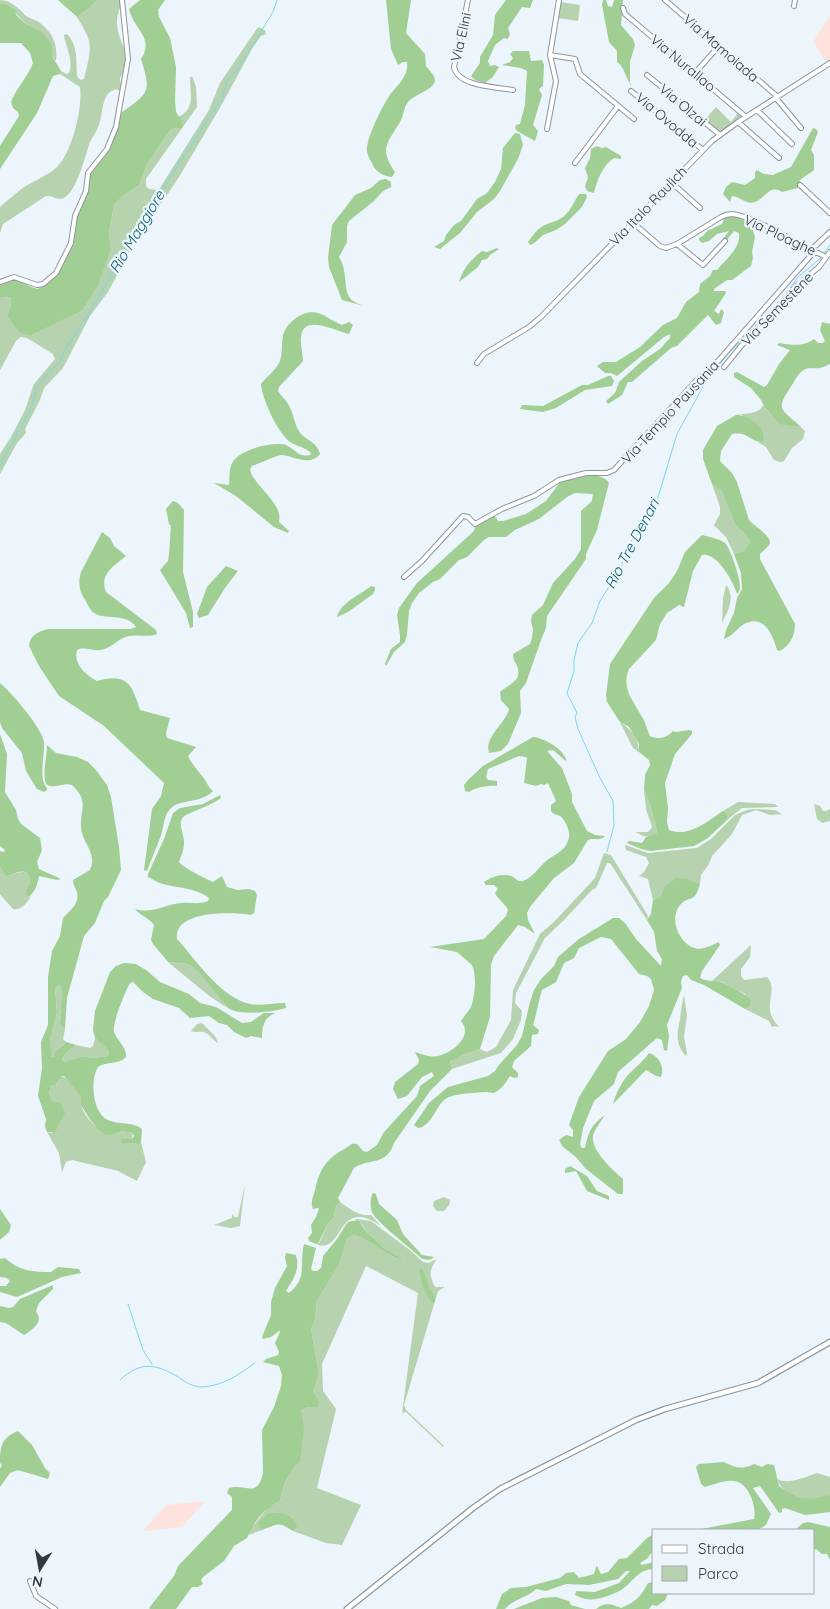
<svg xmlns="http://www.w3.org/2000/svg" width="830" height="1609" viewBox="0 0 830 1609" font-family="Quicksand,sans-serif">
	<style>
		.industrial { fill: #fde3dc }
		.green { fill: #b6d2ae }
		.forest { fill: #a1ce93 }
		.lines { fill: none; stroke-linecap: round; stroke-linejoin: round }
		.stream { stroke: #79d9eb; stroke-width: 1 }
		.minor-casing { stroke: #8f969d; stroke-width: 6 }
		.major-casing { stroke: #8f969d; stroke-width: 7 }
		.minor { stroke: #fff; stroke-width: 4 }
		.major { stroke: #fff; stroke-width: 4.5 }
		.labels { text-anchor: middle; stroke-width: 5; stroke-linejoin: round; paint-order: stroke }
		.street-label { font-size: 14px; fill: #35383b; stroke: #ecf4fc }
		.water-label { font-size: 15px; font-style: italic; fill: #0b606c; stroke: #ecf4fc }
	</style>
	<rect width="100%" height="100%" fill="#ecf4fc"/>
	<path class="industrial" d="M830 16V60L826 62 813 42Z
		M205 1501 182 1527 143 1531 166 1505Z"/>
	<path class="green" d="M0 0C11 0 19 9 26 16 29 18 33 19 37 21 52 31 58 43 56 61L52 56 41 31 26 24 8 5 0 3Z
		M97 0H121C121 8 116 16 117 24 118 45 136 56 120 78 120 83 122 86 119 91L117 89C113 90 109 92 107 95 102 103 102 116 99 125 97 131 93 136 90 142 85 156 77 191 64 198 58 201 52 195 46 196L3 224 0 233V207C8 200 16 193 24 187 34 181 48 175 57 167 72 153 83 107 80 87L60 74 61 71 66 74 69 73C74 59 66 49 64 35L67 34C78 45 76 61 77 76L80 80 84 79C91 48 95 44 76 16H79C85 10 92 7 97 0Z
		M560 2 580 5 578 21 558 18Z
		M258 27 265 30 266 34 261 36 253 47 221 106 179 177 131 249 108 292 90 316 63 368 44 388 40 400 25 429 26 433 17 443 0 474V454L11 437 25 410 34 384 55 359 53 354 27 338 21 337 16 341 0 370V298L11 297V305L9 316 32 335 82 311 111 249 109 233 114 205 123 196 139 185 148 163 171 129H177L178 117C196 109 190 93 190 78L192 76 196 87 197 107 146 179V186L149 189 157 190 160 188 209 110 220 83Z
		M716 107 731 122 738 113 742 117 719 134 704 121Z
		M763 405C769 416 785 425 797 427L799 425 805 431 803 439 792 448 784 461 780 462 774 460 766 447 758 442H763L742 415H736C745 413 759 415 763 405Z
		M712 484 722 490 736 526 745 534 750 542 743 551 734 554 726 537 714 525 720 514V507Z
		M726 585C736 596 728 611 722 623L723 599Z
		M620 722C631 729 639 739 639 752L633 748Z
		M644 790 649 801 657 830 656 834C648 839 643 836 635 832H648L652 827 646 809Z
		M738 802 775 804 778 807 742 808 727 820 728 815 723 811Z
		M814 804 820 806 823 811H826L830 809V821L822 823 817 819Z
		M754 809 775 810 782 814 770 815 756 810 742 815 732 834 712 856 709 864 701 875 700 884 688 879 664 887 660 897 653 900 648 879 639 876 644 872 649 863 646 857 626 850 625 845 648 853 697 848 711 839 735 815 747 810Z
		M604 853 611 855 648 916 647 920 610 863H607L596 888 592 890 563 921 545 938 516 993 515 1003 522 1011 521 1020 513 1039 501 1053 452 1069 450 1061 458 1059 462 1055 480 1049 487 1052 496 1047 511 1020 513 990 540 934 554 922 595 878Z
		M0 867 6 877C14 874 22 869 30 874V882L26 894 28 897 31 896C27 903 21 911 13 909L0 894Z
		M751 945 750 957 741 969V976L744 980 767 977C778 989 765 1003 772 1017 773 1020 777 1024 779 1027L775 1026 772 1027 769 1021 745 1009 750 1007 745 994 722 982 712 981Z
		M168 962C176 964 184 962 192 966 200 971 222 999 226 1007L208 995Z
		M59 985 62 988 60 1023 61 1027 65 1029 63 1039 66 1042 64 1045 54 1052 55 1057H50V1041L57 1012 55 988Z
		M684 995 687 1015 684 1037 687 1053 686 1056C675 1044 677 1034 680 1019 681 1011 682 1003 684 995Z
		M202 1023 215 1036 218 1043C212 1040 210 1034 204 1032 199 1031 196 1033 191 1031L197 1024Z
		M95 1038 109 1051 108 1056 92 1058 83 1056 64 1062 62 1061 65 1054 76 1045 90 1048 93 1046Z
		M62 1076C67 1078 79 1091 81 1096 82 1099 81 1102 81 1105 86 1120 98 1130 112 1135L122 1131 133 1133 132 1139H122L123 1144 135 1143 139 1145 141 1142 146 1162 137 1181 118 1171 72 1160 66 1162 62 1172 59 1153 47 1132 52 1133V1101L49 1091 52 1085 56 1084Z
		M245 1184 240 1226 231 1228 214 1225 232 1218V1214L234 1217H238Z
		M444 1197 450 1200 449 1205 444 1211H437L433 1206 434 1201Z
		M340 1202C348 1208 360 1217 371 1215L381 1226C335 1195 345 1256 316 1244L320 1242 328 1223 334 1217 336 1206Z
		M356 1219 371 1221 411 1251 423 1262 428 1263 437 1259C429 1269 429 1276 435 1287H445L438 1291 404 1405 406 1410 444 1446 443 1447 406 1412 402 1413 418 1293 366 1266 322 1364 323 1391 336 1409 317 1488 361 1505 342 1545 326 1543 293 1531 297 1528 292 1517 259 1528 262 1530 249 1535 250 1530 269 1506 280 1501C283 1485 288 1473 300 1462L301 1410 308 1407 319 1374 311 1329 315 1320 317 1301 339 1265 347 1239 354 1233C372 1240 385 1257 405 1260L384 1248 375 1239 367 1233 362 1224 354 1220Z
		M817 1473 830 1477V1495C824 1497 816 1500 810 1500 797 1500 781 1491 777 1479 789 1485 805 1477 817 1473Z"/>
	<path class="forest" d="M58 0H97C92 7 85 10 79 16H76Z
		M140 0H165L158 10 159 17 170 38 176 67 175 101 176 112 182 121V128L171 129 148 163 139 185 123 196 114 205 109 233 111 249 98 285 82 311 32 335C19 335 14 327 8 316L11 305V297L0 298V284C19 274 21 285 38 289L54 277 68 254 74 240 77 214 88 190 90 175 108 152 114 138 122 112C150 93 151 91 141 59 155 38 134 30 129 9Z
		M386 0H411L406 33 425 54 426 66 434 76 435 81C432 91 415 94 408 102 404 107 404 114 401 120 390 141 377 147 395 172L392 177C383 176 375 172 372 163 370 160 368 156 367 152 365 140 384 102 392 92 399 84 409 74 407 62H403L398 65 391 49Z
		M506 0H533L530 8 522 7 508 28 510 34 508 39 504 38 495 45 488 61 490 66 495 65 499 67 493 77 485 83 475 80 471 76 480 63V57L493 35 495 15Z
		M603 0H606L608 6 612 7 614 0H623L621 25 633 39 635 45 630 62V83L633 87C625 80 626 68 617 62V51L609 42 602 5Z
		M0 3 8 5 15 10 16 15 26 24 41 31 52 45V56L61 71 60 74 53 76 37 113 0 169V146L19 116 18 112 13 108 11 102C16 88 28 77 33 63L30 53 21 43H0Z
		M513 51H529L531 61 542 60 544 65 543 86 539 89 542 95 533 125 538 131 535 141 517 131 515 128 516 125 520 124 525 105 527 71 521 68 502 65 510 62 513 58 510 54Z
		M813 128 816 129 818 132 811 150 814 155V170L800 180 798 188 782 192C769 184 766 198 755 202 746 205 741 197 732 196L730 202 723 194 726 187 732 182 745 185 755 178V172L757 170 764 174 773 175 791 167Z
		M515 133 520 134 523 145 518 159 500 191 494 199 477 212 460 233 440 249 434 247 444 241 446 235 454 225 461 221 477 199 487 193 495 182 501 169 503 148Z
		M597 146 602 148 606 147 621 156V159L614 158C603 165 597 180 594 193L587 191 585 186 588 178 585 168 590 158 591 149Z
		M386 179 391 182V187L383 191 374 201 349 221 347 226V242L339 257C348 271 343 289 350 298 353 302 359 304 364 306L342 300 329 267 328 258 332 225 355 195 371 188 380 180Z
		M579 194H586L587 197 582 207 565 224 556 230 543 235 533 244 530 245 528 242C533 235 538 228 545 225 551 222 558 221 563 217 571 211 574 201 579 194Z
		M729 216 736 217 756 225 753 231 755 237 752 252 753 258 751 266 732 280H727L714 289V291H725L726 293 714 311 719 314 721 309 724 312 721 323 716 325 708 315 677 346 671 348 632 382H628L622 395 608 404 606 401 615 393 619 382 642 361 660 349 670 338V334L664 337 617 376 611 373H605L597 366 603 362H616L640 347 663 325 677 318 686 302 699 292 700 284 710 276 713 270H717C726 259 741 248 739 233L734 231 726 241 723 239 729 231 717 234 709 241 702 243 699 240V238L703 236 707 231 722 224 724 219Z
		M497 248 499 249 490 255 487 259 482 260 478 267 459 282C463 269 471 259 482 251L487 252Z
		M311 312C323 312 331 321 342 325L349 322 353 325 349 334C336 331 303 313 301 337 300 345 303 353 303 361L279 387 278 391C281 396 285 399 288 404 294 413 294 426 301 434 309 442 317 442 320 454 310 467 294 456 282 455 277 455 259 464 252 466L250 469C251 481 277 500 279 514 280 517 279 519 279 522L289 531 288 533 274 527 236 496 214 483 229 485C230 476 228 467 235 459 244 449 273 441 286 445 295 449 299 458 310 455L311 453C305 447 296 446 290 442 278 433 262 399 261 384 266 377 275 371 279 363 283 355 281 345 283 336 286 323 299 314 311 312Z
		M822 322 829 324 830 323V364C827 365 823 368 819 368 814 369 808 367 804 370 799 372 795 380 792 385 776 409 779 408 799 425L797 427 780 424 765 408 761 400 751 388 734 377V373L737 372 764 387 767 385 779 364 790 350 777 345 779 343C791 345 804 347 814 339L818 343H823L825 341 820 330Z
		M608 376H611L614 381 612 386 585 390 556 408 543 412 520 409 522 405 543 406 582 385H588Z
		M736 415C750 415 766 427 763 442 749 442 749 431 732 434L721 451 720 461 732 473 737 482 749 520C754 526 775 538 769 545 767 548 763 551 760 554V559L795 624C795 636 790 645 780 651L777 650C773 636 765 615 746 623 739 626 733 636 724 639L726 630 734 613 737 598 742 589 741 573 734 554 743 551 750 542 745 534 736 526 722 491 712 484 703 459V450L717 426Z
		M584 475C593 475 604 475 609 483L597 530 586 554V559L547 616 546 628 541 640 526 683 520 691 521 713 508 744 501 751 489 753C484 736 505 725 509 709L501 700 500 692C509 684 523 681 517 666 515 661 513 660 513 654L530 644 532 638 533 629 531 621 532 615 543 605 553 583 575 559 581 549V511L592 501 593 494 575 493 567 497 539 519 515 530 506 537H489L484 540 467 557 459 560 440 579 433 582 419 593 412 603 409 611 407 635 405 642 394 652 386 666 385 664 391 649 400 642V635L397 615 399 608 417 583 474 531 475 526 492 516 496 517 498 521H503L526 514 546 501 561 481Z
		M173 501 178 503 184 510 183 572 193 612V627L190 628 186 613 160 570 168 561 169 554 171 526 169 524 166 509Z
		M102 532 110 538 114 546 126 556C114 566 99 574 106 592L156 630 157 634C148 638 138 634 129 636 118 638 111 649 100 650 92 651 84 646 77 650 73 664 86 675 97 681 126 673 132 683 140 710L170 718 166 733 167 738 196 747 188 756C192 764 197 770 203 777 207 782 208 787 213 791 201 804 181 798 170 809 163 816 164 829 160 838 156 849 151 860 147 871L144 870 152 809 161 796 164 783 104 726 59 696 39 666 29 646C29 636 39 631 48 629H131L136 627C127 612 102 621 93 612 89 609 87 602 84 598 79 590 78 582 81 572Z
		M702 535C709 537 720 539 725 543 731 549 740 578 740 587 740 591 739 591 737 594 733 581 717 552 702 555L693 571 684 607 679 605 667 613 660 624 656 640 629 669C621 689 633 700 642 717 646 723 647 730 650 736 658 740 667 738 673 731L676 732 689 730 692 731V734L675 754 665 783 668 808 667 822 669 830C689 838 708 821 723 811L728 815 727 820 708 838 694 846 651 851 641 849 627 843 629 841 642 843 646 837 656 834 657 830 649 801 644 790 645 775 650 765 649 760 639 752V744L629 727 620 722 607 702 606 695 610 664 654 598 669 583 677 571 685 552Z
		M226 566 238 571 225 588 208 615 199 618 197 614 207 587Z
		M371 586 375 587V590L373 594 348 612 337 617C341 602 360 595 371 586Z
		M0 683C12 693 42 728 44 742 45 755 38 779 47 788V790L44 792 37 789 26 771 22 753 2 728 0 722Z
		M0 734 7 754 5 792 16 810 18 819 21 824 40 838 42 850 37 862 39 869 61 879 57 880 39 876C38 883 35 893 28 897L25 895 30 882 29 874C22 868 14 874 6 877L0 867V851L4 852 5 850 0 846Z
		M533 737C545 738 565 750 567 762L553 750 547 751 562 768 572 794V802L587 831 595 835 605 836C600 842 594 837 588 840L574 863 554 878 530 907 527 913 528 920 535 934 525 927 518 925 494 956 491 965 490 1017 480 1049 462 1055 458 1059 450 1061 452 1069 430 1091 394 1143C387 1166 369 1158 354 1168L338 1198 340 1202 336 1206 334 1217 328 1223 319 1242 316 1244 309 1241 308 1238 312 1233 311 1225 316 1217 319 1209 318 1208 313 1209C310 1203 313 1197 315 1190 320 1168 326 1159 346 1148 351 1145 351 1143 357 1144L363 1151 367 1152 377 1145 384 1132 417 1096 420 1086 434 1076 432 1072 422 1077 407 1096 398 1099 393 1089 395 1082 418 1064 419 1060 415 1052C423 1054 429 1058 438 1056 452 1053 474 1036 461 1021 464 1016 468 1012 471 1007 475 996 477 976 472 965L457 952 430 947 484 939 506 916 508 910C505 903 498 900 495 893L498 889 494 885H486L484 882C491 877 504 872 513 877 517 879 517 882 523 881 532 878 539 867 546 861 552 856 560 853 565 847 567 844 570 837 569 833 569 829 564 818 560 816 556 814 554 815 551 811V805L556 801 548 783 544 785 541 784 536 786 524 783 527 758 526 757 519 756 488 769 486 777 488 780 497 781V786C491 785 475 787 469 792L465 791 464 785 468 780 483 766Z
		M47 745 56 753 77 757 88 762 96 770 107 785 111 797 119 847 121 870 108 897 104 901 95 923 84 936 67 998 65 1029 61 1027 60 1023 62 988 59 985 55 988 57 1012 50 1041 51 1057H55L54 1052 64 1045 66 1042 76 1045 65 1054 62 1060 64 1062 83 1056 92 1058 108 1056 109 1051 95 1038 93 1030 95 1011 110 972 116 966 124 963 136 964 146 970 160 982 189 994 200 1003 216 1007 242 1023 251 1022 264 1013H276C264 1017 262 1026 262 1038L251 1036 246 1038 234 1032 227 1025 219 1023 209 1016 190 1018 179 1008 153 999 143 992 133 982 130 983C125 992 112 1023 114 1032 117 1041 127 1047 126 1057 119 1065 106 1061 98 1067 90 1080 92 1113 108 1120 119 1125 132 1121 142 1129L141 1142 139 1145 135 1143 123 1144 121 1142 122 1139H132L134 1136 133 1133 122 1131 112 1135H106L99 1130 89 1118 81 1105V1096L64 1076H62L55 1085H52L49 1092 52 1101 61 1104 65 1113 55 1132H47L45 1126 46 1119 38 1096 42 1068 41 1042 48 1025V977L52 951 60 936 63 918C70 910 80 904 77 892 75 888 73 884 73 880L90 870C98 852 81 843 81 826 80 809 89 803 74 787 67 779 54 791 46 784 42 774 47 757 47 745Z
		M220 795 221 798C210 806 198 809 186 815 175 821 185 834 184 844 184 850 181 856 179 862 182 867 206 879 213 882L222 876 227 887 238 890 249 889 255 891 257 895 254 913 251 915C233 912 173 910 177 939 196 960 221 998 250 1004 260 1006 274 1003 285 1003L286 1008C273 1012 235 1017 226 1006 216 994 206 978 194 968 186 961 177 964 168 962L153 944 151 940 154 925C149 918 141 916 135 909 154 914 163 905 181 903 191 902 199 905 208 901L209 898C197 888 177 888 163 884 158 883 153 879 148 877V874L164 839 173 813 180 808 203 804Z
		M676 878 688 879 700 884C694 905 690 894 680 905 670 917 677 936 687 944 698 953 708 947 719 942L720 945 702 971 700 978C707 982 713 980 720 982 728 984 745 994 751 1000L750 1007 745 1009 704 985 691 980 687 975 683 976 681 982 682 988 667 1025 669 1036 667 1051 664 1050 662 1040 657 1038 618 1072 614 1084 594 1101 583 1128 580 1145 582 1148H585C589 1130 591 1126 605 1115 601 1121 595 1129 593 1136 591 1151 613 1170 623 1179V1194H618L585 1168 576 1157 563 1147 559 1140 566 1135 573 1137V1130L569 1125 579 1097 608 1051 626 1039 640 1022 649 1006 654 990 651 979 647 976 639 974 611 939 601 937 579 948 574 958 564 963 556 982 542 990C538 1002 537 1013 533 1025L539 1030 538 1034 532 1035 531 1046 514 1061 512 1067 518 1073V1077L514 1078 510 1076C506 1082 501 1091 493 1093 493 1093 486 1092 486 1092 474 1093 457 1093 447 1098 435 1105 433 1126 418 1128L414 1125 429 1103 448 1087 488 1076 495 1071 498 1066 517 1045 522 1036 530 1002 534 990 541 979 554 966 558 957 579 939 613 918H619L625 923 636 939 661 966 662 959 657 951 654 932 647 920 651 914 653 900 660 897 664 887Z
		M649 1053C659 1056 665 1067 661 1077L656 1076 646 1070 613 1104C616 1093 621 1083 628 1075 635 1067 643 1062 649 1053Z
		M570 1166 587 1176 597 1191 609 1196V1200L587 1191 576 1171 565 1173V1169Z
		M373 1193 376 1194 379 1204 397 1220 403 1234 422 1255 434 1257C430 1261 425 1260 421 1258 411 1248 376 1222 372 1212 370 1206 370 1198 373 1193Z
		M0 1209 11 1225 9 1232 0 1240Z
		M351 1221H359L367 1233 375 1239 384 1248 405 1260C385 1257 372 1240 354 1234L347 1239 339 1265 317 1301 315 1320 311 1329 319 1374 313 1392 319 1402 318 1407H308L301 1410 304 1427 300 1462C288 1473 283 1485 280 1501 264 1508 254 1522 247 1538L234 1546 224 1561 203 1577 201 1580 203 1584 198 1587H192L176 1609H150L149 1608 174 1576 178 1566 232 1510V1497L227 1493 229 1488C246 1483 257 1499 263 1473L262 1430 274 1407 281 1386 282 1375 279 1366 263 1362 266 1359 278 1355 279 1352 275 1343 280 1332 279 1331 271 1337 263 1339 262 1337 271 1315V1302L275 1288 287 1266 285 1258 286 1253 296 1255C300 1270 294 1278 286 1291L289 1293C308 1278 299 1264 304 1244L316 1248 311 1269 313 1271H317L321 1268 323 1256 337 1239 347 1223Z
		M5 1258C19 1271 33 1272 51 1272L58 1267 79 1269 81 1273 62 1277 17 1297 0 1292V1286H6L10 1281 7 1278 0 1277V1259Z
		M421 1268 423 1270 430 1289 435 1297V1301L433 1303C424 1296 422 1282 419 1271Z
		M53 1285V1289L39 1303 36 1311C37 1314 39 1316 39 1319 39 1325 29 1332 24 1335L6 1323 0 1322V1306L9 1308 13 1307 20 1299Z
		M18 1431 32 1445 45 1468 50 1473 48 1479 18 1470 10 1473 0 1487V1469L2 1465 0 1463C0 1446 2 1437 18 1431Z
		M724 1462C735 1468 742 1470 754 1464L762 1467 767 1464 774 1465 779 1486C801 1501 804 1501 830 1495V1512L805 1515 785 1508 782 1509V1512L779 1513 760 1486 753 1488 771 1514 766 1525 758 1530H696L754 1519C757 1506 748 1481 733 1481 724 1480 713 1485 705 1487L701 1484 696 1467 699 1464Z
		M269 1513C282 1513 295 1513 297 1528L293 1531C278 1521 278 1524 262 1530L259 1528V1522Z
		M808 1522 830 1527V1560L827 1554H822L816 1549 814 1550V1530H795L803 1523Z
		M654 1534V1553L650 1554 648 1558 640 1563 642 1565 654 1562V1569C636 1570 634 1582 621 1590 612 1595 597 1601 586 1599 583 1599 578 1596 575 1595L576 1591 595 1592 619 1583 630 1571H626L618 1579 589 1585 566 1584 546 1591 536 1589C527 1598 513 1599 505 1609H496L502 1594 511 1588 526 1587 560 1578 566 1573 574 1572 579 1578 594 1574 596 1567 597 1566 601 1574 608 1572 619 1559 627 1558 647 1538Z
		M654 1582V1593H668L665 1600 657 1606 652 1605 649 1609H596C605 1602 611 1604 621 1608 635 1602 641 1597 648 1583Z
		M556 1597 569 1601 571 1605 585 1609H514L542 1598Z"/>
	<g class="lines">
		<path class="stream" d="M824 253 830 245
			M0 465 32 406 36 389 44 378 61 360 64 351 89 313 167 182 223 96 227 81 239 67 273 12 277 0
			M607 852 614 825 613 801 600 778 578 729 575 717 577 713 567 693 574 671V660L578 643 592 623 600 601 621 568 625 553 635 535V532L656 504 677 434 705 383 727 355 785 295 798 277 822 257
			M128 1304 143 1350 152 1364
			M120 1380C142 1360 156 1364 180 1378 186 1383 194 1387 202 1387 223 1386 238 1375 255 1363"/>
		<defs>
			<path id="minor" d="M468 0 454 67C458 87 497 87 513 90
				M665 0 778 97
				M794 6 795 0
				M623 8 625 14 746 117
				M550 55 575 59 580 74 634 119
				M695 73 718 47
				M647 75 720 135
				M631 91 703 150
				M776 98 801 128
				M757 110 792 144
				M738 122 779 158
				M547 129 556 81 550 55 559 0
				M575 163 618 106
				M671 182 700 208
				M800 185 830 213
				M632 222 660 246 666 248 677 244 721 217C725 215 728 214 732 214 752 216 792 240 811 250L813 253H818L826 257
				M677 244 703 265 725 241
				M811 250 830 232
				M0 282 14 277 37 285 43 284 56 273 71 243 75 216 86 191 88 173 107 149 116 127 128 59 122 0
				M477 363 484 354 529 327 541 317 712 141 738 122 830 63
				M724 367 742 345 778 310 796 286 819 267 830 252
				M404 577 422 561 463 516 468 517 475 524 502 509 534 496 559 480 586 473H607L614 470 695 382 719 360 813 253
				M30 1581 36 1596 55 1609"/>
			<path id="major" d="M347 1609 473 1508 500 1489 636 1420 665 1409 758 1383 830 1342"/>
		</defs>
		<use href="#minor" class="minor-casing"/>
		<use href="#major" class="major-casing"/>
		<use href="#minor" class="minor"/>
		<use href="#major" class="major"/>
	</g>
	<g class="labels">
		<g class="street-label">
			<text transform="translate(461 37) rotate(-77)" y="5">Via Elini</text>
			<text transform="translate(721 48) rotate(41)" y="5">Via Mamoiada</text>
			<text transform="translate(683 63) rotate(40)" y="5">Via Nurallao</text>
			<text transform="translate(683 105) rotate(40)" y="5">Via Olzai</text>
			<text transform="translate(667 120) rotate(40)" y="5">Via Ovodda</text>
			<text transform="translate(648 206) rotate(-46)" y="5">Via Italo Raulich</text>
			<text transform="translate(780 235) rotate(25)" y="5">Via Ploaghe</text>
			<text transform="translate(777 309) rotate(-46)" y="5">Via Semestene</text>
			<text transform="translate(670 412) rotate(-47)" y="5">Via Tempio Pausania</text>
		</g>
		<g class="water-label">
			<text transform="translate(137 232) rotate(-59)" y="5">Rio Maggiore</text>
			<text transform="translate(632 544) rotate(-62)" y="5">Rio Tre Denari</text>
		</g>
	</g>
	<rect x="652" y="1529" width="162" height="65" fill="#ecf4fc" stroke="#a3a9af"/>
	<rect x="662" y="1545" width="25" height="8" fill="#ffffff" stroke="#a3a9af"/>
	<text x="698" y="1554" font-size="15" fill="#35383b">Strada</text>
	<rect x="662" y="1566" width="25" height="15" fill="#b6d2ae" stroke="#a3a9af"/>
	<text x="698" y="1579" font-size="15" fill="#35383b">Parco</text>
	<g transform="translate(40 1569) rotate(191)" stroke="#ecf4fc" stroke-width="4" paint-order="stroke">
	<path d="M0-4L9 19L0 12L-9 19Z" fill="#35383b"/>
	<text y="-8" font-size="14" font-weight="bold" text-anchor="middle" fill="#35383b">N</text>
	</g>
</svg>
